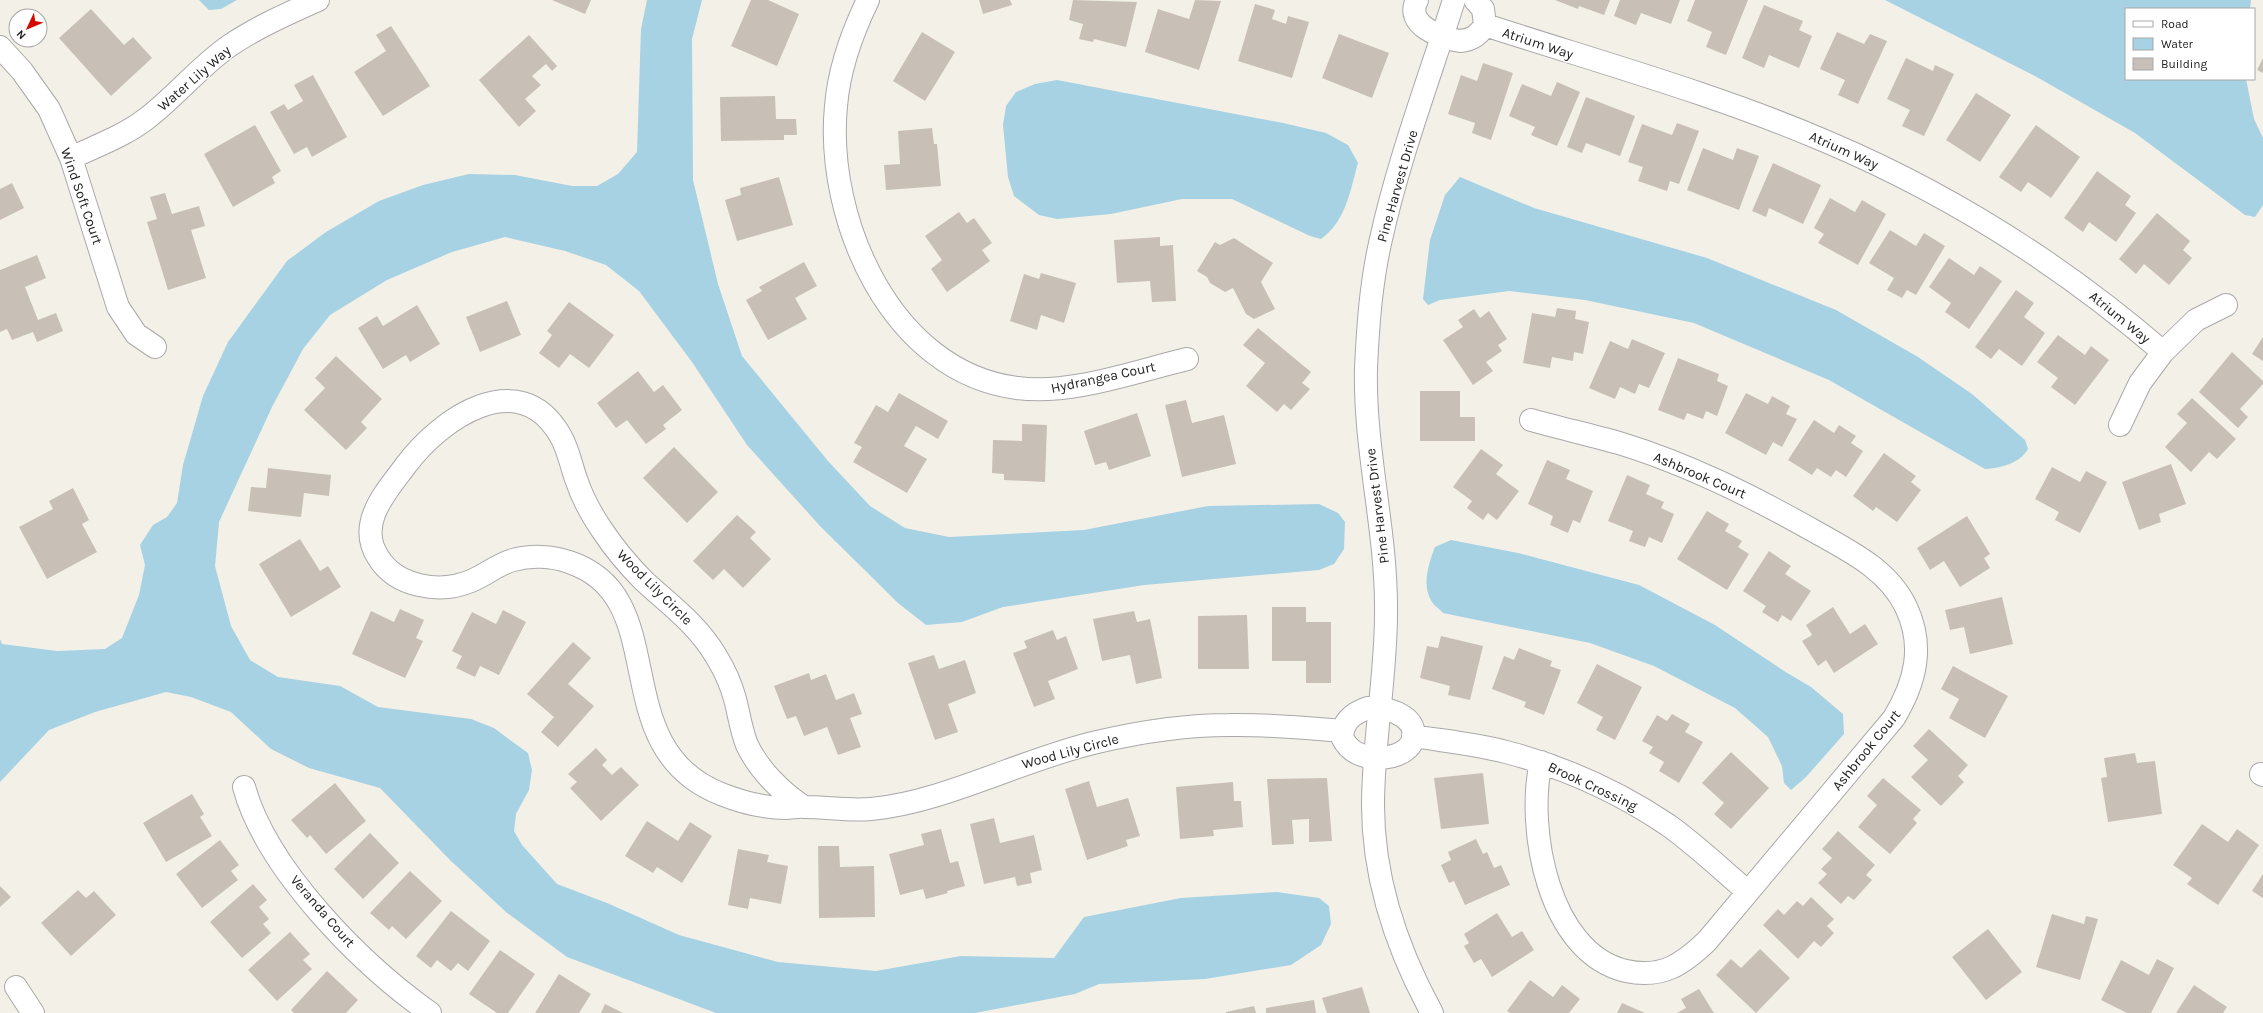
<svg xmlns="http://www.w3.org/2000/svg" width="2263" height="1013" viewBox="0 0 2263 1013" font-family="Karla,sans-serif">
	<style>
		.water { fill: #a6d2e3 }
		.building { fill: #c8c0b7 }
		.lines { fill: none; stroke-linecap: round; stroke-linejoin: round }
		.minor-casing { stroke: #a9a9a9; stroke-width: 24 }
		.tertiary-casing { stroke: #a9a9a9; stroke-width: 24 }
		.minor { stroke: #fff; stroke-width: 22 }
		.tertiary { stroke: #fff; stroke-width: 22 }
		.labels { text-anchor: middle; stroke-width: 3; stroke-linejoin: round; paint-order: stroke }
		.street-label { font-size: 14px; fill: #222; stroke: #fff }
	</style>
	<rect width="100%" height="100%" fill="#f3f0e8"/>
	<path class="water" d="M199 0H237L221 9 209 10Z
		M647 0H702L692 39 693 180 718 284 742 356 828 461 870 506 905 528 949 537 1084 530 1208 506 1319 504 1338 513 1345 522 1344 549 1334 564 1319 570 1144 585 1003 607 962 622 926 625 898 603 820 526 747 445 692 362 639 291 606 265 565 251 505 237 452 252 387 280 330 315 303 349 272 407 219 522 215 566 231 626 250 660 278 677 340 686 378 707 471 719 494 728 510 740 528 753 532 770 529 790 516 814 514 831 522 845 557 884 607 903 679 935 778 962 876 971 961 956 1054 958 1084 917 1181 898 1277 892 1319 898 1329 906 1331 924 1321 945 1291 965 1205 979 1099 984 1075 994 975 1013H716L567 957 506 912 451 861 380 788 309 768 271 749 231 712 191 697 166 692 95 712 49 730 0 782V639L2 644 57 651 105 649 122 638 139 595 145 565 140 545 153 525 167 517 177 503 183 465 203 396 228 342 287 261 326 232 379 201 423 185 469 174 515 175 572 186H597L618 174 637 152 641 29Z
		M1885 0H2251L2250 9H2126V79H2246L2254 119 2263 138V205L2255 217 2245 215 2135 133 2035 76Z
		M1057 80 1283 123 1326 133 1348 145 1358 163C1350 191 1346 221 1321 239L1310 236 1232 199H1182L1111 214 1057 219 1039 215 1014 196 1008 177 1003 125 1006 106 1016 92 1035 84Z
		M1460 177 1534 208 1707 258 1836 310 1918 357 1972 394 2025 440 2028 449C2020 463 2001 468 1985 469L1829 380 1694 323 1585 300 1509 291 1440 300 1428 305 1423 299 1430 240 1445 195Z
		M1451 540 1518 553 1639 585 1715 625 1784 671 1811 687 1843 714 1844 734 1806 777 1791 790 1784 783 1782 766 1768 737 1735 708 1654 666 1590 643 1443 613C1440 609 1434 606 1432 602 1421 585 1429 563 1435 547Z"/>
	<path class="building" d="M552 0H591L585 14Z
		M751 0H768L799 14 777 66 731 46Z
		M979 0H1010L1012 5 983 14Z
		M1073 0 1137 2 1126 47 1094 39 1093 42 1079 39 1083 24 1069 20Z
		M1195 0 1221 1 1199 70 1145 52 1158 9 1189 19Z
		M1555 0H1610L1604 15 1579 6 1578 9Z
		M1620 0H1680L1671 24 1641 13 1636 25 1614 16Z
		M1695 0H1748L1726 55 1706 47 1712 32 1687 21Z
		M1255 4 1275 10 1272 19 1286 24 1288 16 1309 22 1292 78 1238 61Z
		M1764 5 1803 21 1799 30 1812 36 1799 68 1769 55 1764 68 1742 58Z
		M91 9 124 45 133 37 152 58 111 96 59 38Z
		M391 26 430 86 383 116 354 72 386 51 376 35Z
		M922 32 955 52 925 101 893 81Z
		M1837 32 1864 44 1870 34 1887 41 1858 104 1838 95 1845 80 1820 69Z
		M1339 34 1389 53 1372 98 1322 78Z
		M529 35 557 66 552 71 546 64 532 76 541 85 525 99 536 111 519 127 479 80Z
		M1906 58 1933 71 1935 65 1954 74 1924 136 1902 126 1910 110 1887 99Z
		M2263 58V73L2257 70Z
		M1483 63 1513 73 1491 140 1472 133 1475 123 1448 114 1461 75 1477 81Z
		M313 75 347 137 312 157 307 147 294 154 270 112 284 104 288 110 303 101 294 85Z
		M1557 82 1580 92 1557 146 1531 135 1535 127 1509 116 1522 84 1551 96Z
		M1976 93 2011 115 1980 162 1946 140Z
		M775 96 776 119H796L797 135H784V140L721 141 720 97Z
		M1586 97 1635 116 1620 156 1586 143 1582 153 1567 147Z
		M1677 123 1699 131 1679 184 1670 181 1667 191 1638 181 1643 167 1628 162 1642 124 1672 135Z
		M255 125 281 171 272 177 275 183 233 207 204 154Z
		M2036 125 2080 157 2051 198 2028 182 2021 192 1999 177Z
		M932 128 934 144H937L941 186 886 190 884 165 900 164 898 131Z
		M1703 148 1733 160 1737 148 1759 156 1739 210 1687 190Z
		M1773 163 1821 185 1803 224 1769 208 1766 217 1752 211Z
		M2097 171 2131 196 2125 205 2136 213 2116 242 2089 222 2083 232 2064 218Z
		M779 177 793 225 737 241 725 200 741 195 740 188Z
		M12 183 24 208 0 220V189Z
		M165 193 172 214 199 206 205 226 191 230 206 278 168 290 147 222 157 219 150 197Z
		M1830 198 1855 212 1862 200 1886 214 1858 265 1818 243 1824 234 1814 228Z
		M959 212 967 223 974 218 992 243 982 250 990 261 947 292 931 269 942 260 925 236Z
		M2157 213 2190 241 2183 250 2192 258 2169 285 2144 264 2136 274 2119 259Z
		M1890 230 1916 246 1924 233 1945 246 1916 295 1907 290 1902 298 1887 290 1894 278 1869 263Z
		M1160 237V246L1173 245 1176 301 1152 302 1150 281 1117 283 1114 240Z
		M1234 238 1273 263 1261 282 1275 309 1254 319 1246 314 1233 288 1225 292 1210 283 1207 277 1197 271 1215 242 1220 245Z
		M37 255 46 278 25 287 38 320 56 313 63 331 37 342 33 332 12 340 7 329 0 332V270Z
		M1949 258 1974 275 1980 266 2002 281 1969 329 1945 312 1951 303 1929 287Z
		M804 262 817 286 795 298 807 319 768 340 746 300 762 291 759 287Z
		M1041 273 1076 283 1064 323 1041 315 1037 330 1010 321 1024 274 1039 279Z
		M2016 290 2034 303 2024 317 2045 333 2022 366 1999 349 1991 359 1975 347Z
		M507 301 521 335 480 352 466 317Z
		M569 302 614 335 589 368 570 354 559 368 539 353 552 335 547 331Z
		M417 305 440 344 410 362 406 355 383 369 358 328 377 316 383 326Z
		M1557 308 1576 311 1575 319 1589 322 1583 354 1574 352 1573 361 1552 357 1550 368 1523 363 1532 313 1555 317Z
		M1474 309 1480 318 1489 311 1507 339 1498 345 1502 351 1486 362 1493 371 1473 385 1443 340 1463 327 1458 320Z
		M1258 328 1311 372 1302 383 1310 389 1291 410 1284 404 1277 412 1246 386 1265 363 1243 345Z
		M2058 335 2085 355 2091 346 2109 360 2075 405 2051 387 2058 378 2037 362Z
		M2263 337V361L2252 354Z
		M1632 339 1665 353 1649 388 1639 384 1635 394 1620 387 1615 399 1589 388 1610 341 1628 349Z
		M2232 352 2263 381V384L2240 409 2248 417 2238 428 2199 392Z
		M336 356 382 399 361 422 367 428 346 450 304 410 325 388 315 378Z
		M1678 358 1719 374 1717 381 1728 386 1717 416 1706 411 1703 419 1687 413 1684 420 1658 410Z
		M638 371 654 392 663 385 682 410 663 425 666 429 646 444 627 420 616 428 597 403Z
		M1420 391H1460V417H1475V441H1420Z
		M899 393 948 421 938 439 916 426 904 446 927 459 907 493 853 462 862 447 854 443 876 405 888 412Z
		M1746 393 1768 404 1772 396 1790 406 1786 414 1797 419 1782 447 1773 442 1766 455 1725 433Z
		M2192 398 2236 439 2217 459 2209 452 2191 472 2165 447 2187 423 2177 414Z
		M1186 400 1192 423 1224 415 1236 464 1182 477 1165 405Z
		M1137 413 1151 456 1109 470 1106 462 1095 465 1084 431Z
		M1814 420 1834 433 1839 425 1856 436 1851 443 1863 451 1846 477 1836 470 1831 477 1817 468 1812 475 1788 460Z
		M1022 424 1047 425 1045 482 1004 480V474L992 473 993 440 1022 441Z
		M674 447 718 492 687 523 643 478Z
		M1481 449 1503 465 1496 474 1519 491 1497 520 1488 513 1483 520 1467 508 1472 501 1453 487Z
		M1884 453 1916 476 1911 482 1921 490 1897 522 1876 507 1873 511 1853 496Z
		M1547 460 1570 470 1566 479 1593 491 1580 523 1573 520 1568 533 1550 525 1553 516 1528 504Z
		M2171 464 2186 504 2159 514 2161 522 2139 530 2122 482Z
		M2052 467 2080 482 2086 471 2107 482 2080 533 2055 520 2059 512 2035 499Z
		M268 468 331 475 329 496 304 493 301 517 248 511 251 487 266 488Z
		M1627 475 1650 485 1646 494 1664 502 1661 508 1674 514 1662 543 1649 537 1645 547 1629 541 1633 531 1608 521Z
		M73 488 89 520 82 524 97 552 47 579 19 527 53 509 49 501Z
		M1707 511 1729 524 1725 531 1742 541 1738 547 1749 554 1727 590 1677 559Z
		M737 515 756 532 750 538 771 559 743 588 724 569 713 580 693 561Z
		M1967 516 1990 554 1984 558 1990 568 1960 587 1944 561 1930 570 1917 548Z
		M300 539 320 571 328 566 341 587 291 617 259 564Z
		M1769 551 1791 566 1785 574 1811 591 1791 621 1782 615 1778 622 1762 612 1766 606 1743 591Z
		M2002 597 2013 644 1970 654 1964 627 1950 630 1945 610Z
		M1272 607H1306V622H1331V683H1306V661H1272Z
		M1833 607 1850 634 1865 624 1878 644 1834 673 1826 660 1818 666 1802 641 1812 635 1806 625Z
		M400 609 424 620 416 638 423 641 405 678 352 654 371 611 394 622Z
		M503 610 526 622 499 675 480 666 475 677 456 668 462 656 452 651 472 612 496 624Z
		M1134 611 1137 622 1150 619 1162 678 1136 684 1130 655 1102 661 1093 619Z
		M1247 615 1249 669H1198V616Z
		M1053 630 1057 640 1066 636 1078 669 1048 681 1055 699 1034 707 1013 653 1027 648 1024 641Z
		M1441 636 1483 646 1470 700 1448 695 1450 686 1420 678 1427 646 1438 648Z
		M573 642 591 658 568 684 594 706 558 747 541 732 554 717 527 694Z
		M1519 648 1552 661 1550 666 1561 670 1544 715 1524 707 1526 702 1492 689 1504 656 1514 660Z
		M934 655 939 669 965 660 976 693 948 704 958 732 935 740 908 663Z
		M1597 664 1642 687 1615 740 1596 730 1603 717 1577 703Z
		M1953 666 2008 696 1985 738 1949 718 1959 699 1941 689Z
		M809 673 811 680 826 674 836 700 854 693 862 714 850 718 861 747 838 755 827 727 804 736 796 716 787 719 774 686Z
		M1672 714 1690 724 1685 732 1703 742 1679 783 1659 771 1664 762 1649 753 1653 747 1642 741 1657 715 1667 721Z
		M1929 729 1968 765 1958 776 1964 782 1941 806 1911 777 1928 760 1913 746Z
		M596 748 607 760 602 765 612 775 621 767 639 785 601 821 570 788 577 782 568 774Z
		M1731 752 1769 788 1731 829 1714 814 1724 803 1702 783Z
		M2135 753 2137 763 2155 761 2162 814 2108 822 2101 778 2107 777 2104 758Z
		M1483 773 1489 824 1441 829 1434 778Z
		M1327 778 1332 841 1309 842V819L1292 820 1294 844 1272 845 1267 779Z
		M1883 778 1921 810 1913 819 1917 823 1890 854 1858 827 1877 805 1867 796Z
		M1089 781 1097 807 1128 798 1140 836 1126 840 1128 846 1087 860 1065 789Z
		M1233 782 1234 801H1241L1243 827 1213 830 1214 836 1180 839 1176 787Z
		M335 783 366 821 326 854 310 835 307 838 291 820Z
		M192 794 204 814 200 817 212 836 166 862 143 823Z
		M994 818 1000 843 1034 835 1042 870 1030 873 1032 883 1017 886 1015 877 984 884 970 824Z
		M647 821 678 841 690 822 712 836 682 883 657 867 653 873 625 856Z
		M2202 824 2228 842 2237 829 2259 845 2218 905 2187 884 2192 878 2173 865Z
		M941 829 950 863 958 861 965 886 947 891 948 893 926 899 923 889 900 895 889 854 924 845 921 834Z
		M1838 831 1875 865 1866 875 1872 880 1854 900 1848 896 1841 904 1818 883 1827 874 1821 869 1832 858 1822 849Z
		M370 833 399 863 363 899 334 869Z
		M1476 839 1483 854 1487 852 1494 868 1501 865 1510 885 1465 905 1454 881 1449 883 1441 865 1451 860 1448 852Z
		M220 840 239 865 231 871 238 880 202 908 176 874Z
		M818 846H839L840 867 874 866 875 917 819 918Z
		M738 849 769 855 767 862 788 866 781 904 750 898 748 909 728 905Z
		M410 871 442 901 406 939 392 926 389 930 370 913Z
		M2263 874V898L2252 891Z
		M253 884 267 900 259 907 269 919 263 924 271 933 242 958 210 922Z
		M0 886 11 897 0 907Z
		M78 890 86 898 94 891 116 915 71 956 41 923Z
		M1811 897 1834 919 1827 926 1834 933 1821 947 1814 941 1798 959 1763 925 1778 909 1784 915 1797 901 1803 906Z
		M451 911 490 941 468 971 458 963 451 971 437 960 431 968 416 956Z
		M1497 913 1512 937 1522 931 1534 950 1492 977 1481 959 1474 963 1464 946 1469 943 1464 934Z
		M2052 914 2084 924 2086 916 2098 919 2080 980 2036 967Z
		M1988 929 2022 972 1986 1000 1952 957Z
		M290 932 310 954 303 960 312 969 277 1001 248 970Z
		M1760 949 1790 978 1756 1013 1716 975 1731 959 1741 968Z
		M500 950 535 974 508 1013H497L469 994Z
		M2157 959 2174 968 2151 1013H2127L2101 1000 2121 960 2149 975Z
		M327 971 358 1000 346 1013H294L291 1010Z
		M559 974 591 994 579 1013H535Z
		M1530 980 1553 997 1562 985 1580 999 1569 1013H1510L1507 1011Z
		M2194 985 2227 1007 2223 1013H2176Z
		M1362 987 1370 1013H1327L1322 998Z
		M1699 989 1714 1013H1677L1686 1008 1681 999Z
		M1314 1000 1316 1013H1266V1008Z
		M1622 1003 1645 1013H1617Z
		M605 1004 623 1013H601Z
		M1254 1006 1256 1013H1226V1012Z"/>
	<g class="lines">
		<defs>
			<path id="minor" d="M868 0C852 33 839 69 836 106 825 219 891 372 1017 388 1071 395 1133 372 1187 359
				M1417 0C1404 25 1441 38 1460 41 1472 40 1479 35 1485 25L1483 9 1475 0
				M1485 25C1599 62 1715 94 1825 141 1948 193 2062 265 2163 352L2140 383 2120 425
				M0 47 22 71 49 109 71 158 118 307 136 334 155 347
				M71 158C96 146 124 136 146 119 175 97 199 67 229 46 257 27 287 14 318 0
				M2163 352 2196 320 2226 305
				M1531 420C1560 428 1590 435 1619 443 1688 464 1752 496 1814 531 1849 551 1888 569 1906 607 1925 647 1915 683 1894 718L1707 941C1683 964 1662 979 1626 971 1548 953 1526 828 1541 762
				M1368 708C1431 707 1426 764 1370 757 1357 755 1348 750 1342 737 1343 721 1353 713 1368 708Z
				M1413 736C1444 741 1476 744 1506 752 1564 767 1619 792 1668 825 1696 845 1721 869 1747 891
				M2261 774 2263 775
				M244 787C267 870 361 964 430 1013
				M804 807C781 792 759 770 747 745 741 730 739 714 735 699 731 684 724 669 716 656 698 625 670 605 644 581 628 565 614 548 602 530 591 514 582 497 576 479 571 465 568 448 560 435 519 364 440 419 406 465 387 491 356 523 378 557 396 587 440 594 471 581 486 575 498 564 513 560 531 555 552 556 569 562 676 597 602 747 721 794 741 802 764 808 786 808 792 808 798 806 805 807 827 807 848 811 871 809 945 802 1023 759 1097 742 1140 732 1185 725 1229 725 1267 724 1305 728 1342 731
				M16 987 33 1013"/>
			<path id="tertiary" d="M1432 1013C1397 949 1373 879 1373 805 1373 739 1387 673 1386 607 1386 527 1364 449 1366 368 1368 325 1371 282 1381 239 1399 158 1429 79 1454 0"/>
		</defs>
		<use href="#minor" class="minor-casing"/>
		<use href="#tertiary" class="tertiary-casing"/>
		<use href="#minor" class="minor"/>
		<use href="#tertiary" class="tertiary"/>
	</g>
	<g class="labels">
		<g class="street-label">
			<text transform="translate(1538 43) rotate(18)" y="5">Atrium Way</text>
			<text transform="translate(194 78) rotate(-41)" y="5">Water Lily Way</text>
			<text transform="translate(1844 150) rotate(24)" y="5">Atrium Way</text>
			<text transform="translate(1397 186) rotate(-74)" y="5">Pine Harvest Drive</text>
			<text transform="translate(82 196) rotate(71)" y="5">Wind Soft Court</text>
			<text transform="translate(2120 317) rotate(39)" y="5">Atrium Way</text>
			<text transform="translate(1103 377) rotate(-12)" y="5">Hydrangea Court</text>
			<text transform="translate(1700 475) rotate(23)" y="5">Ashbrook Court</text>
			<text transform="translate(1377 506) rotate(-97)" y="5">Pine Harvest Drive</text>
			<text transform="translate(655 587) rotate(45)" y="5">Wood Lily Circle</text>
			<text transform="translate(1866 750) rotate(-51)" y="5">Ashbrook Court</text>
			<text transform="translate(1070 751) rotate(-15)" y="5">Wood Lily Circle</text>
			<text transform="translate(1593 786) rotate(25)" y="5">Brook Crossing</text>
			<text transform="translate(323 911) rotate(49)" y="5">Veranda Court</text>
		</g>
	</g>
	<rect x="2125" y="8" width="130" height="72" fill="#ffffff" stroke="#a7a7a7"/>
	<rect x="2133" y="21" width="20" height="6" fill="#ffffff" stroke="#a7a7a7"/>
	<text x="2161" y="28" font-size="12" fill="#222222">Road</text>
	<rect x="2133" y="38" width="20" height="12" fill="#a6d2e3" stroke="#a7a7a7"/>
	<text x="2161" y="48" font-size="12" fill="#222222">Water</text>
	<rect x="2133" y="58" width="20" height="12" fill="#c8c0b7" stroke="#a7a7a7"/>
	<text x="2161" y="68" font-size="12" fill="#222222">Building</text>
	<g transform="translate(28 28) rotate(226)"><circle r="19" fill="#ffffff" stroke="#a7a7a7"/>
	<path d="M0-3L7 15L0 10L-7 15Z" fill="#d40a00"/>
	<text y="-6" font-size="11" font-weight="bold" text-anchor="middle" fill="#222222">N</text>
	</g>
</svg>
